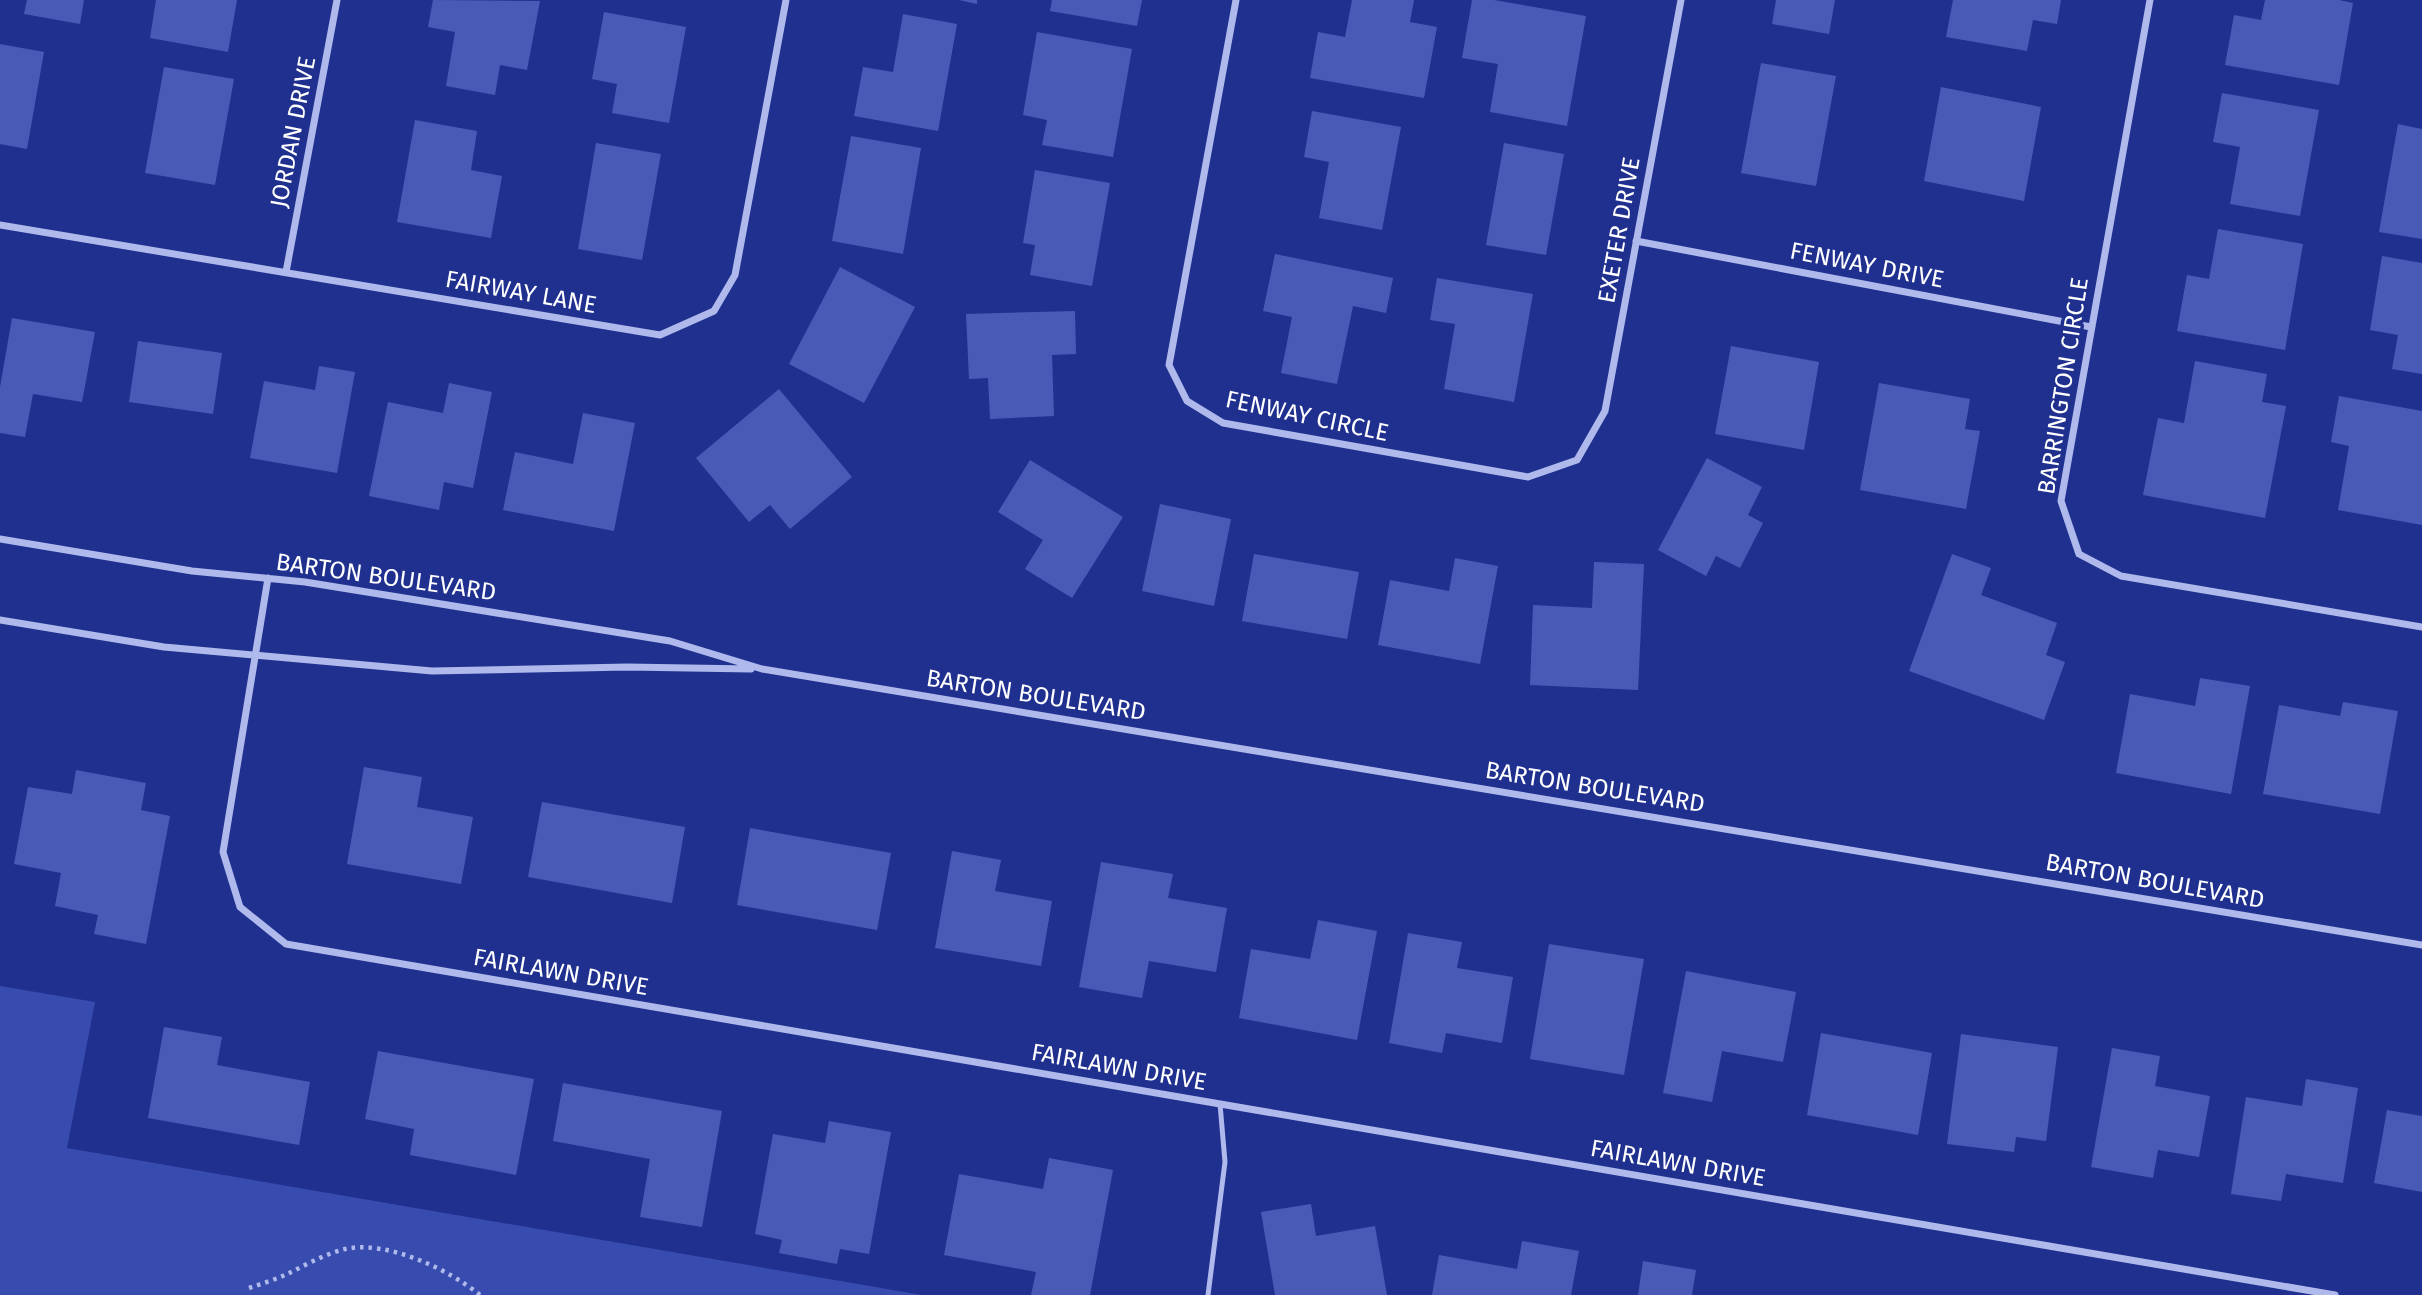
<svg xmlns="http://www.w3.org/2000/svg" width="2422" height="1295" viewBox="0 0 2422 1295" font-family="'Fira Sans',sans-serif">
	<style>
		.green { fill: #384bae }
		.building { fill: #495ab6 }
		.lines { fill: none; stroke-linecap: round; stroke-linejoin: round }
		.path { stroke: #afb9ec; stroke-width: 4.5; stroke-dasharray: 3.5 5; stroke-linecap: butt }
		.service { stroke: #afb9ec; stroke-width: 5 }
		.minor { stroke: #afb9ec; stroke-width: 7 }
		.labels { text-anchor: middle; stroke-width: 7; stroke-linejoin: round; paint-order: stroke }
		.street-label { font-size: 24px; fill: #fff; stroke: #20308f }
	</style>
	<rect width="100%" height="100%" fill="#20308f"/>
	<path class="green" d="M0 986 95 1002 67 1148 922 1295H0Z"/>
	<path class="building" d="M27 0H84L80 24 24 14Z
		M156 0H237L228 52 150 38Z
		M433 0 540 1 527 70 500 65 495 95 446 86 455 32 428 27Z
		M959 0H977V4Z
		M1052 0H1142L1137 26 1050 11Z
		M1352 0H1414L1410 22 1437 27 1424 98 1310 78 1318 32 1345 37Z
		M1472 0H1494L1586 16 1567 126 1490 112 1498 64 1462 58Z
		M1776 0H1835L1829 34 1772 24Z
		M1953 0H2061L2057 24 2033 20 2027 51 1946 37Z
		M2265 0H2339L2353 3 2339 85 2225 65 2234 15 2261 20Z
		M604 12 686 27 669 123 612 113 617 84 592 79Z
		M903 14 957 24 938 131 854 116 863 67 893 72Z
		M1037 32 1132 49 1113 157 1042 145 1047 120 1023 115Z
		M0 44 44 52 27 149 0 144Z
		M1761 63 1836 76 1816 186 1741 173Z
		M164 67 234 79 215 185 145 173Z
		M1941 87 2041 107 2024 201 1924 181Z
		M2222 93 2319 110 2300 216 2230 204 2240 147 2213 142Z
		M1312 111 1401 127 1382 230 1319 218 1329 162 1304 157Z
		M415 120 477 131 471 170 502 176 491 238 397 222Z
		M2398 124 2422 129V239L2379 232Z
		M851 136 921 148 903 254 832 241Z
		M596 143 661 154 642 260 578 249Z
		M1504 143 1564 154 1546 255 1486 245Z
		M1035 170 1110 183 1092 286 1030 275 1035 245 1023 243Z
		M2218 229 2303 244 2285 350 2177 331 2187 275 2209 279Z
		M1275 254 1393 278 1386 313 1353 306 1337 384 1281 373 1292 317 1263 311Z
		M2382 256 2422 263V374L2392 369 2398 335 2370 330Z
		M840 267 915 307 864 403 789 364Z
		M1437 278 1533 294 1514 402 1444 389 1455 324 1430 320Z
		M1075 311 1076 354 1052 355 1054 416 990 419 988 378 969 379 966 314Z
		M12 318 95 332 82 402 33 394 25 437 0 433V387Z
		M138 341 222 353 213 414 129 402Z
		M1731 346 1819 362 1804 450 1715 434Z
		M2195 361 2267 374 2262 402 2286 406 2265 518 2143 495 2158 418 2184 423Z
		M319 366 355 372 337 473 250 458 264 381 315 390Z
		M449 383 492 392 473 488 444 482 439 510 369 496 388 402 443 413Z
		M1879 383 1970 399 1965 429 1980 431 1966 509 1860 490Z
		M779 389 852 477 790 529 770 505 749 522 696 458Z
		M2339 396 2422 411V525L2338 510 2349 446 2331 442Z
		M583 413 635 423 614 531 503 510 515 452 573 464Z
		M1707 458 1762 487 1748 515 1763 523 1740 568 1716 556 1706 576 1658 550Z
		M1030 460 1123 517 1072 598 1025 569 1043 540 998 512Z
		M1160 504 1231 519 1214 606 1142 591Z
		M1254 554 1359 572 1347 639 1242 621Z
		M1952 554 1991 568 1981 595 2057 623 2046 655 2065 662 2044 720 1909 671Z
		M1455 558 1498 566 1480 664 1378 645 1390 580 1449 591Z
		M1594 562 1644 564 1638 690 1530 685 1533 605 1592 608Z
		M2200 678 2250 686 2231 794 2116 773 2130 694 2195 706Z
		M2343 702 2398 711 2380 814 2263 794 2279 705 2340 716Z
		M364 767 422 777 417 807 473 817 461 884 347 864Z
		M76 770 146 783 141 810 170 816 146 944 94 934 98 915 55 906 61 873 14 864 28 787 72 794Z
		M542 802 685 827 672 903 528 877Z
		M750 828 891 853 877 930 737 905Z
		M952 851 1001 860 995 891 1052 901 1041 966 935 948Z
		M1101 862 1173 874 1168 898 1227 908 1216 972 1149 961 1142 998 1079 987Z
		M1318 920 1377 931 1357 1040 1239 1018 1251 949 1310 959Z
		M1408 933 1462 942 1457 968 1513 977 1502 1043 1446 1033 1442 1053 1389 1043Z
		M1549 944 1644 959 1624 1075 1530 1059Z
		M1686 971 1796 992 1783 1062 1722 1051 1712 1102 1663 1093Z
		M164 1027 222 1037 217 1065 310 1082 299 1145 148 1118Z
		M1821 1033 1932 1053 1918 1135 1807 1115Z
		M1961 1034 2058 1047 2046 1141 2016 1137 2014 1152 1947 1144Z
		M2112 1048 2160 1056 2155 1086 2210 1096 2199 1157 2158 1150 2153 1178 2091 1167Z
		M378 1051 534 1079 516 1175 410 1155 414 1129 365 1119Z
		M2306 1079 2358 1088 2343 1183 2286 1174 2281 1201 2231 1194 2246 1097 2302 1106Z
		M563 1083 722 1111 702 1227 640 1217 650 1159 553 1141Z
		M2387 1110 2422 1116V1192L2374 1183Z
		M829 1121 891 1132 869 1254 840 1249 837 1264 779 1253 782 1240 755 1234 773 1134 825 1143Z
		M1049 1158 1113 1170 1090 1295H1031L1036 1272 944 1255 959 1174 1043 1189Z
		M1311 1204 1316 1236 1375 1226 1387 1295H1275L1261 1212Z
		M1522 1241 1579 1251 1571 1295H1432L1439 1255 1517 1269Z
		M1643 1261 1696 1270 1692 1295H1638Z"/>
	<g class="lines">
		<path class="path" d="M249 1288C261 1284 274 1280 285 1275 304 1266 324 1254 345 1249 387 1240 448 1269 480 1295"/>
		<path class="service" d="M1208 1295 1225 1162 1220 1104"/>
		<path class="minor" d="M1236 0 1169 365 1187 401 1223 423 1528 477 1577 460 1605 411 1681 0
			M2150 0 2061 501 2079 554 2121 576 2422 627
			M0 225 660 335 714 311 735 275 786 0
			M1636 241 2091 327
			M286 272 337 0
			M0 539 192 571 305 582 670 641 762 669 2422 945
			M268 578 223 852 240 907 286 944 2335 1295
			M0 620 164 647 432 671 627 667 751 669"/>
	</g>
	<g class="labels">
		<g class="street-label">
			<text transform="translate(293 132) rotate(-79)" y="8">JORDAN DRIVE</text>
			<text transform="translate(1619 230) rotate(-80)" y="8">EXETER DRIVE</text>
			<text transform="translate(1867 265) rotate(11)" y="8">FENWAY DRIVE</text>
			<text transform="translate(521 292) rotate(10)" y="8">FAIRWAY LANE</text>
			<text transform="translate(2063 386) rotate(-81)" y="8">BARRINGTON CIRCLE</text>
			<text transform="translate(1307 416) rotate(12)" y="8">FENWAY CIRCLE</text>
			<text transform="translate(386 577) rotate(8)" y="8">BARTON BOULEVARD</text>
			<text transform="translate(1036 695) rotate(9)" y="8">BARTON BOULEVARD</text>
			<text transform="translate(1595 787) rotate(9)" y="8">BARTON BOULEVARD</text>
			<text transform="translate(2155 881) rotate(10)" y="8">BARTON BOULEVARD</text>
			<text transform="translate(561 972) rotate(10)" y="8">FAIRLAWN DRIVE</text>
			<text transform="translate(1119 1067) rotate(10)" y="8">FAIRLAWN DRIVE</text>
			<text transform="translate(1678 1163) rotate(10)" y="8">FAIRLAWN DRIVE</text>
		</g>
	</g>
</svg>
